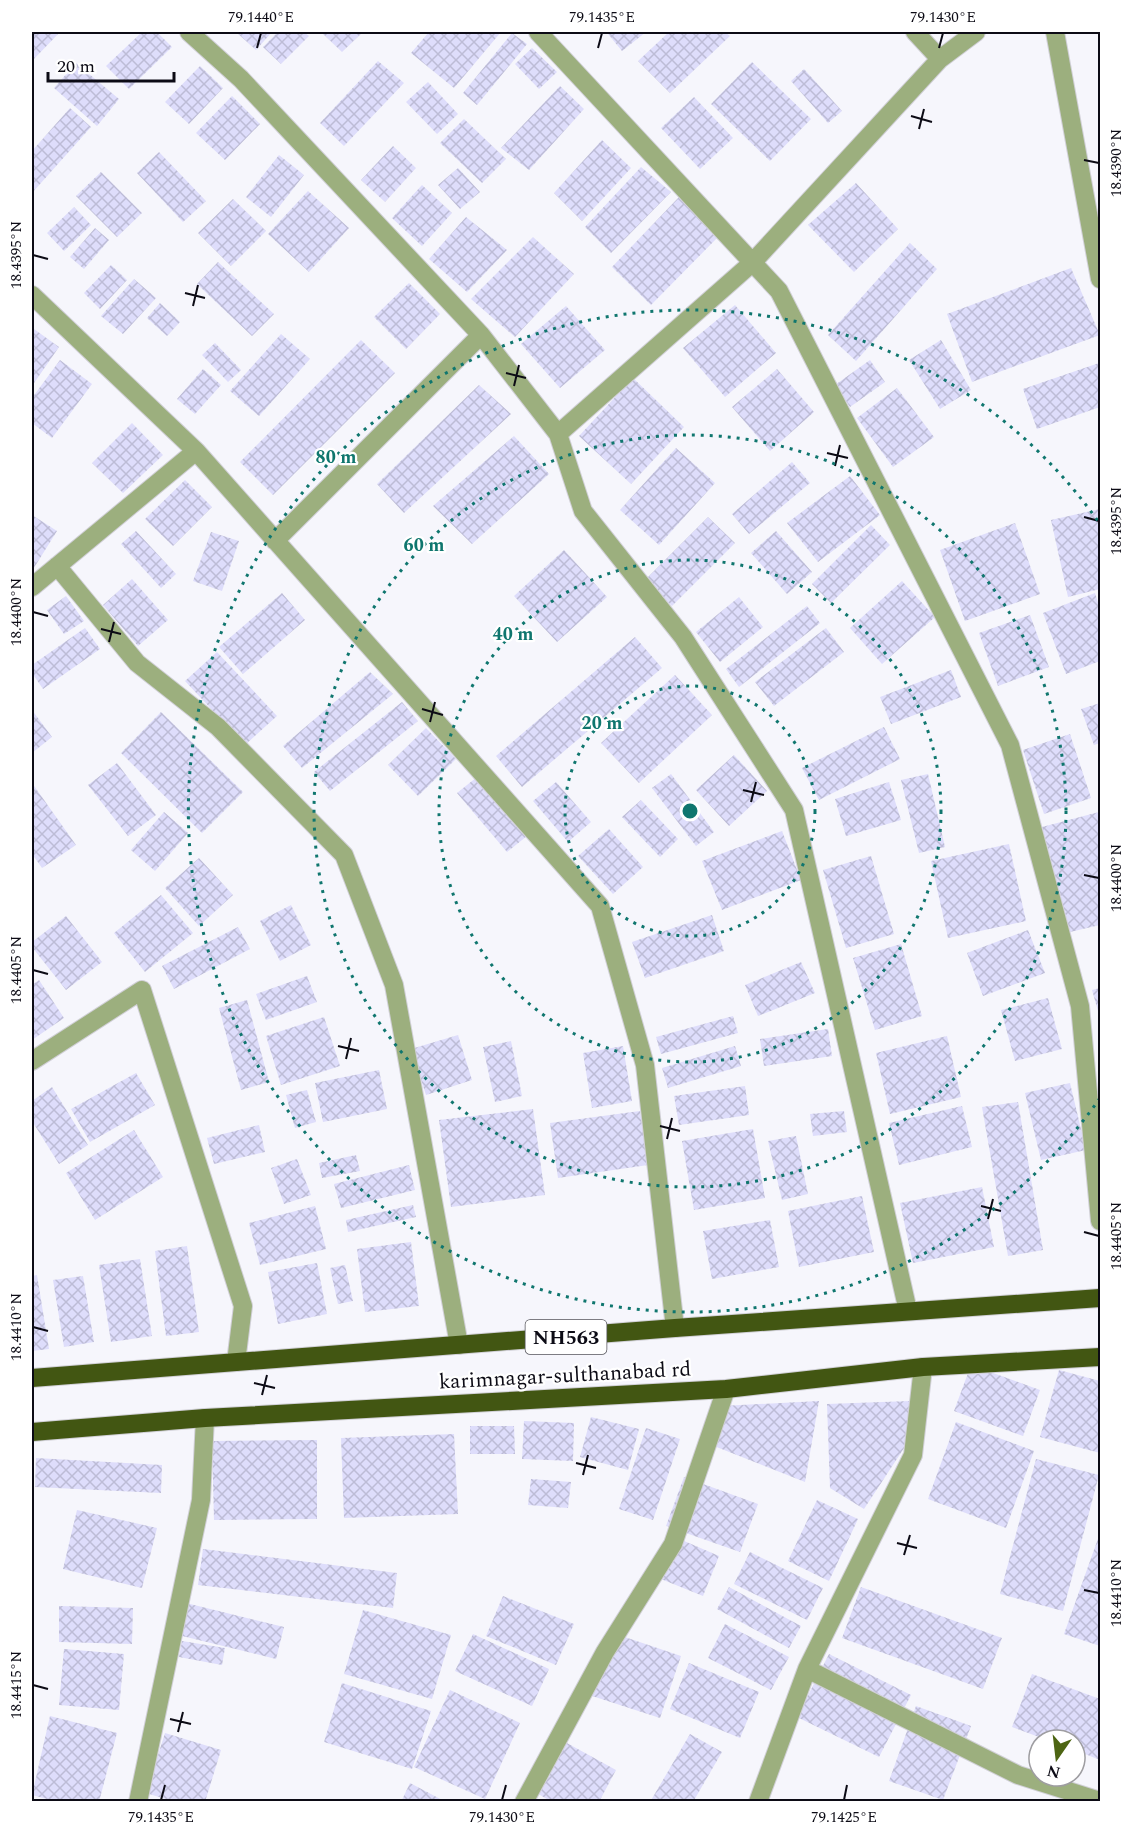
<svg xmlns="http://www.w3.org/2000/svg" width="1132" height="1833" viewBox="0 0 1132 1833" font-family="Spectral,serif">
	<style>
		.building { fill: url(#building-cross-hatch) }
		.lines { fill: none; stroke-linecap: round; stroke-linejoin: round }
		.minor-casing { stroke: #d1d0d7; stroke-width: 20 }
		.highway-casing { stroke: #d1d0d7; stroke-width: 20 }
		.minor { stroke: #9caf7e; stroke-width: 18 }
		.highway { stroke: #425612; stroke-width: 18 }
		.ticks { fill: none; stroke: #0c0b15; stroke-width: 2 }
		.ring { fill: none; stroke: #0f766e; stroke-width: 3; stroke-dasharray: 3 6 }
		.labels { text-anchor: middle; stroke-width: 4.5; stroke-linejoin: round; paint-order: stroke }
		.shield { fill: #fff; stroke: #55545b; stroke-width: 1.5 }
		.shield-label { font-size: 20px; font-weight: bold; fill: #0c0b15 }
		.street-label { font-size: 21px; fill: #0c0b15; stroke: #fff }
		.centre { fill: #0f766e; stroke: #fff; stroke-width: 3 }
		.ring-label { font-size: 18px; text-anchor: middle; font-weight: bold; fill: #0f766e; stroke: #fff; stroke-width: 4.5; stroke-linejoin: round; paint-order: stroke }
		.neatline { fill: none; stroke: #0c0b15; stroke-width: 2 }
		.ticks-label { font-size: 15px; text-anchor: middle; fill: #0c0b15 }
	</style>
	<defs>
		<pattern id="building-cross-hatch" width="8" height="8" patternUnits="userSpaceOnUse" patternTransform="scale(1.5)"><rect width="8" height="8" fill="#deddfb"/><path d="M0 0l8 8M0 8l8-8" fill="none" stroke="#bdbcd6"/></pattern>
	</defs>
	<rect width="100%" height="100%" fill="#f6f6fc"/>
	<path class="building" d="M32 32H60L33 60Z
		M142 32H157L172 47 129 89 106 66Z
		M236 32H272L256 50Z
		M278 32H304L309 36 281 64 263 47Z
		M321 32H363L342 52Z
		M429 32H501L454 88 411 53Z
		M611 32H646L622 51 608 34Z
		M669 32H725L730 36 670 93 638 61Z
		M512 33 527 44 477 105 463 93Z
		M532 48 557 72 539 89 515 64Z
		M378 61 404 83 344 146 320 123Z
		M752 62 811 119 770 161 711 104Z
		M76 63 119 99 97 126 54 88Z
		M200 66 223 88 189 124 165 102Z
		M804 69 842 111 828 123 791 81Z
		M428 82 458 114 437 134 406 102Z
		M560 86 584 109 529 170 501 148Z
		M232 96 260 124 225 160 196 133Z
		M694 97 733 138 700 169 661 128Z
		M70 108 91 127 32 193V151Z
		M464 119 506 159 482 183 440 143Z
		M602 140 631 168 582 221 554 193Z
		M393 146 416 168 385 202 361 180Z
		M159 152 206 201 183 222 137 173Z
		M279 155 304 175 271 217 246 197Z
		M641 167 671 192 611 253 585 227Z
		M458 168 480 192 460 209 438 185Z
		M101 172 142 213 117 237 76 196Z
		M856 183 898 229 854 272 808 225Z
		M422 185 452 213 422 246 392 218Z
		M308 191 349 228 309 272 268 234Z
		M679 197 719 236 651 305 612 267Z
		M233 199 266 231 231 266 198 233Z
		M74 207 91 225 64 251 47 233Z
		M466 217 507 250 467 292 429 259Z
		M95 228 109 240 84 269 70 257Z
		M533 237 574 274 515 337 471 299Z
		M910 243 937 269 856 361 828 335Z
		M218 262 274 314 252 336 197 284Z
		M111 265 127 280 100 309 84 293Z
		M1071 268 1100 335 972 382 947 314Z
		M134 279 156 298 123 334 101 316Z
		M409 283 440 314 406 349 374 317Z
		M160 303 180 322 167 336 147 318Z
		M735 305 776 353 725 397 683 348Z
		M566 306 605 350 560 388 521 344Z
		M34 329 59 347 32 386V333Z
		M281 334 310 359 259 416 230 391Z
		M361 340 395 373 273 495 240 462Z
		M941 340 971 390 940 409 909 360Z
		M215 343 241 370 228 382 202 355Z
		M60 360 92 384 52 438 32 423V398Z
		M870 360 885 382 850 407 835 385Z
		M1099 363 1100 407 1037 429 1023 389Z
		M203 369 221 385 195 414 177 399Z
		M777 369 814 412 770 451 732 407Z
		M633 378 684 427 631 484 579 436Z
		M479 385 511 414 404 513 377 484Z
		M897 388 934 437 893 467 857 418Z
		M132 423 163 455 123 493 92 463Z
		M514 436 549 474 472 544 433 506Z
		M676 448 715 483 659 545 620 510Z
		M792 462 810 483 749 534 732 514Z
		M850 476 880 515 818 562 787 523Z
		M185 480 212 507 173 546 145 519Z
		M1100 509V589L1068 597 1051 520Z
		M32 515 57 531 32 571Z
		M708 517 735 543 672 606 645 580Z
		M1015 523 1040 594 965 621 940 550Z
		M871 525 890 545 831 603 812 584Z
		M136 531 176 574 161 588 121 544Z
		M776 531 812 572 787 594 751 553Z
		M211 532 239 541 222 591 193 581Z
		M564 550 607 597 557 642 514 596Z
		M132 579 168 620 138 646 103 605Z
		M902 581 935 617 882 664 850 628Z
		M282 593 305 620 243 674 219 647Z
		M1095 593 1100 609V661L1066 674 1043 613Z
		M66 596 84 621 64 634 47 610Z
		M739 597 763 627 720 662 696 632Z
		M807 606 820 623 739 687 726 669Z
		M1030 615 1049 667 998 686 979 633Z
		M85 628 100 649 43 689 32 673V665Z
		M826 628 844 652 774 706 755 682Z
		M635 637 662 668 522 787 496 756Z
		M217 652 277 716 245 745 185 681Z
		M951 670 961 697 891 724 880 697Z
		M370 672 393 694 302 768 283 746Z
		M675 675 712 715 639 783 601 743Z
		M402 702 418 721 330 791 314 772Z
		M1100 703V743L1094 745 1081 709Z
		M32 710 52 737 32 753Z
		M161 712 243 792 202 833 121 753Z
		M884 727 900 759 819 800 802 768Z
		M426 728 456 759 418 796 388 765Z
		M1070 734 1091 798 1044 814 1023 750Z
		M734 755 767 791 729 826 696 790Z
		M117 763 156 815 128 836 88 785Z
		M671 774 714 832 696 846 652 788Z
		M928 774 945 847 919 853 901 780Z
		M477 777 527 836 507 852 457 793Z
		M556 782 591 822 568 842 533 801Z
		M889 782 901 820 846 836 835 799Z
		M32 783 76 845 42 868 32 854Z
		M641 800 678 839 660 857 622 817Z
		M164 812 188 833 155 871 131 850Z
		M1099 812 1100 925 1070 932 1042 827Z
		M609 829 643 867 613 894 578 856Z
		M782 831 801 880 722 910 702 861Z
		M1009 844 1026 921 948 938 931 861Z
		M871 856 894 934 846 948 823 870Z
		M199 858 233 895 199 926 165 888Z
		M161 895 193 933 145 972 114 933Z
		M291 905 311 945 280 961 260 921Z
		M712 915 724 951 645 978 632 942Z
		M66 916 102 962 66 990 32 947V942Z
		M238 927 250 949 174 989 162 966Z
		M1028 930 1045 973 983 996 967 953Z
		M901 944 922 1016 875 1030 853 958Z
		M801 962 815 993 758 1016 745 985Z
		M307 976 317 1002 266 1020 256 994Z
		M39 980 64 1018 32 1040V985Z
		M1100 988V1018L1092 990Z
		M1048 998 1062 1049 1015 1061 1001 1010Z
		M247 1000 269 1082 241 1090 219 1008Z
		M733 1016 738 1033 661 1054 656 1037Z
		M324 1017 340 1066 281 1085 266 1036Z
		M828 1029 832 1056 764 1066 760 1039Z
		M458 1035 472 1080 426 1095 411 1049Z
		M947 1036 961 1097 890 1114 876 1053Z
		M511 1041 522 1096 495 1102 483 1047Z
		M623 1046 632 1101 592 1108 583 1053Z
		M735 1046 741 1066 668 1088 662 1068Z
		M379 1070 387 1109 323 1122 315 1083Z
		M136 1073 155 1105 90 1142 71 1109Z
		M1070 1083 1086 1150 1041 1160 1025 1093Z
		M745 1086 749 1115 679 1125 674 1096Z
		M52 1087 88 1145 59 1164 32 1121V1101Z
		M307 1090 316 1122 295 1128 286 1095Z
		M1018 1102 1043 1250 1008 1256 982 1107Z
		M962 1106 972 1147 899 1165 889 1123Z
		M533 1109 545 1195 451 1207 439 1120Z
		M640 1111 648 1165 558 1178 550 1123Z
		M844 1111 847 1132 813 1136 810 1114Z
		M259 1125 265 1152 214 1164 207 1138Z
		M753 1129 765 1198 694 1210 682 1141Z
		M134 1130 163 1177 95 1220 66 1173Z
		M796 1136 808 1194 782 1200 768 1141Z
		M356 1155 360 1171 322 1178 319 1163Z
		M297 1159 311 1195 284 1204 271 1168Z
		M409 1165 415 1190 341 1208 334 1184Z
		M982 1187 994 1247 913 1263 900 1203Z
		M862 1196 874 1252 799 1267 788 1211Z
		M413 1205 416 1217 348 1232 346 1220Z
		M315 1206 326 1249 260 1265 249 1223Z
		M770 1220 779 1267 712 1279 703 1231Z
		M411 1242 419 1306 365 1312 357 1249Z
		M187 1246 199 1332 166 1336 155 1251Z
		M140 1259 152 1336 111 1342 99 1265Z
		M317 1263 327 1314 278 1324 268 1272Z
		M345 1265 353 1301 338 1304 330 1268Z
		M37 1275 49 1349 32 1351V1276Z
		M83 1276 94 1342 64 1347 53 1280Z
		M971 1365 1040 1390 1023 1436 954 1411Z
		M1059 1370 1100 1381V1453L1040 1437Z
		M819 1401 805 1482 714 1446 721 1406Z
		M910 1401 912 1436 864 1509 830 1488 827 1404Z
		M591 1417 639 1429 628 1470 580 1457Z
		M524 1421 574 1423 573 1461 522 1459Z
		M956 1422 1034 1451 1006 1528 928 1499Z
		M470 1426H514L515 1454H470Z
		M646 1428 680 1439 653 1520 619 1509Z
		M454 1434 458 1514 344 1518 341 1438Z
		M317 1440V1519L214 1520 212 1441Z
		M36 1458 162 1465 161 1493 35 1487Z
		M1036 1459 1099 1475 1063 1611 1000 1594Z
		M684 1477 758 1504 740 1552 666 1526Z
		M531 1479 571 1482 568 1508 528 1505Z
		M817 1500 858 1519 829 1581 788 1561Z
		M77 1510 157 1528 142 1588 63 1569Z
		M1100 1533V1646L1064 1634Z
		M668 1534 719 1556 703 1596 651 1575Z
		M203 1549 397 1573 393 1608 198 1585Z
		M750 1552 823 1588 807 1620 734 1584Z
		M729 1587 801 1626 789 1648 717 1609Z
		M861 1587 1002 1638 983 1689 842 1638Z
		M503 1596 574 1624 556 1665 486 1636Z
		M186 1603 284 1627 276 1659 178 1635Z
		M59 1606 133 1608 132 1644 59 1642Z
		M363 1610 451 1635 432 1699 344 1674Z
		M725 1624 789 1657 771 1690 708 1658Z
		M607 1631 681 1656 660 1718 586 1694Z
		M473 1634 549 1669 532 1706 455 1671Z
		M182 1641 225 1648 222 1665 179 1657Z
		M64 1649 124 1654 119 1710 59 1705Z
		M829 1654 911 1695 879 1757 797 1717Z
		M689 1663 759 1692 740 1738 670 1709Z
		M1032 1674 1100 1699V1760L1075 1750V1740H1047L1012 1727Z
		M342 1683 431 1711 412 1769 324 1742Z
		M450 1690 520 1723 485 1799 414 1767Z
		M916 1706 971 1726 943 1800 889 1781Z
		M50 1716 117 1733 99 1802H58L32 1795Z
		M165 1733 221 1750 205 1802H175L146 1793Z
		M690 1734 722 1752 693 1802H650Z
		M556 1737 616 1770 599 1802H552L528 1788Z
		M410 1783 446 1802H401Z"/>
	<g class="lines">
		<defs>
			<path id="minor" d="M189 32 241 79 481 335 558 434 583 511 683 637 794 810 908 1311
				M538 32 779 291 1010 745 1080 1006 1100 1221
				M915 32 940 59 976 32
				M1055 32 1100 279
				M32 295 196 451
				M558 434 752 263 940 59
				M275 541 481 335
				M57 566 137 663 218 727 344 855 394 985 459 1345
				M32 587 196 451 600 906 645 1065 675 1328
				M32 1061 142 990 243 1306 236 1362
				M807 1669 1018 1775 1100 1801
				M138 1802 201 1500 205 1418
				M524 1802 605 1652 673 1544 726 1389
				M758 1802 807 1669 913 1455 923 1367"/>
			<path id="highway" d="M32 1378 675 1328 1100 1298
				M32 1432 205 1418 726 1389 923 1367 1100 1357"/>
		</defs>
		<use href="#minor" class="minor-casing"/>
		<use href="#highway" class="highway-casing"/>
		<use href="#minor" class="minor"/>
		<use href="#highway" class="highway"/>
	</g>
	<path class="ticks" d="M257 48 261 33M598 48 602 33M939 48 943 33M911 116 932 122M919 129 924 109M1084 160 1099 163M33 255 48 259M185 293 205 298M193 306 198 285M506 373 526 378M514 386 519 365M827 453 848 458M835 466 840 445M1084 517 1099 521M33 612 48 616M101 629 121 634M109 642 114 622M422 709 443 715M430 722 435 702M743 790 764 795M751 802 756 782M1084 875 1099 878M33 970 48 974M338 1046 359 1051M346 1059 351 1038M660 1126 680 1131M667 1139 672 1118M981 1206 1001 1211M988 1219 993 1199M1084 1232 1099 1236M33 1327 48 1331M254 1383 275 1388M262 1395 267 1375M576 1463 596 1468M583 1475 588 1455M897 1543 917 1548M904 1555 910 1535M1084 1590 1099 1593M33 1685 48 1689M170 1719 191 1724M178 1732 183 1712M161 1800 165 1785M502 1800 506 1785M844 1800 847 1785"/>
	<g class="ring">
		<circle cx="690" cy="811" r="125"/>
		<circle cx="690" cy="811" r="251"/>
		<circle cx="690" cy="811" r="376"/>
		<path d="M1100 1098A501 501 0 1 1 1100 524"/>
	</g>
	<g class="labels">
		<rect class="shield" x="525.5" y="1320" width="81" height="34" rx="4.5"/>
		<g class="shield-label">
			<text x="566" y="1344">NH563</text>
		</g>
		<g class="street-label">
			<text transform="translate(565 1375) rotate(-3)" y="7">karimnagar-sulthanabad rd</text>
		</g>
	</g>
	<circle cx="690" cy="811" r="9" class="centre"/>
	<g class="ring-label">
		<text x="336" y="463">80 m</text>
		<text x="424" y="551">60 m</text>
		<text x="513" y="640">40 m</text>
		<text x="602" y="729">20 m</text>
	</g>
	<rect width="1132" height="1833" fill="none" stroke="#ffffff" stroke-width="66"/>
	<g transform="translate(1057 1758) rotate(194)"><circle r="28" fill="#ffffff" stroke="#9e9da1" stroke-width="1.5"/>
	<path d="M0-4.5L10 22L0 15L-10 22Z" fill="#4d6513"/>
	<text y="-9" font-size="16" font-weight="bold" text-anchor="middle" fill="#0c0b15">N</text>
	</g>
	<path d="M48 72v9h126v-9" fill="none" stroke="#0c0b15" stroke-width="3"/>
	<text x="57" y="72" font-size="18" fill="#0c0b15" stroke="#ffffff" stroke-width="4.5" paint-order="stroke">20 m</text>
	<rect x="33" y="33" width="1066" height="1767" class="neatline"/>
	<g class="ticks-label">
		<text x="261" y="22">79.1440°E</text>
		<text x="602" y="22">79.1435°E</text>
		<text x="943" y="22">79.1430°E</text>
		<text transform="translate(1116 163) rotate(-90)" y="5">18.4390°N</text>
		<text transform="translate(16 255) rotate(-90)" y="5">18.4395°N</text>
		<text transform="translate(1116 521) rotate(-90)" y="5">18.4395°N</text>
		<text transform="translate(16 612) rotate(-90)" y="5">18.4400°N</text>
		<text transform="translate(1116 878) rotate(-90)" y="5">18.4400°N</text>
		<text transform="translate(16 970) rotate(-90)" y="5">18.4405°N</text>
		<text transform="translate(1116 1236) rotate(-90)" y="5">18.4405°N</text>
		<text transform="translate(16 1327) rotate(-90)" y="5">18.4410°N</text>
		<text transform="translate(1116 1593) rotate(-90)" y="5">18.4410°N</text>
		<text transform="translate(16 1685) rotate(-90)" y="5">18.4415°N</text>
		<text x="161" y="1822">79.1435°E</text>
		<text x="502" y="1822">79.1430°E</text>
		<text x="844" y="1822">79.1425°E</text>
	</g>
</svg>
